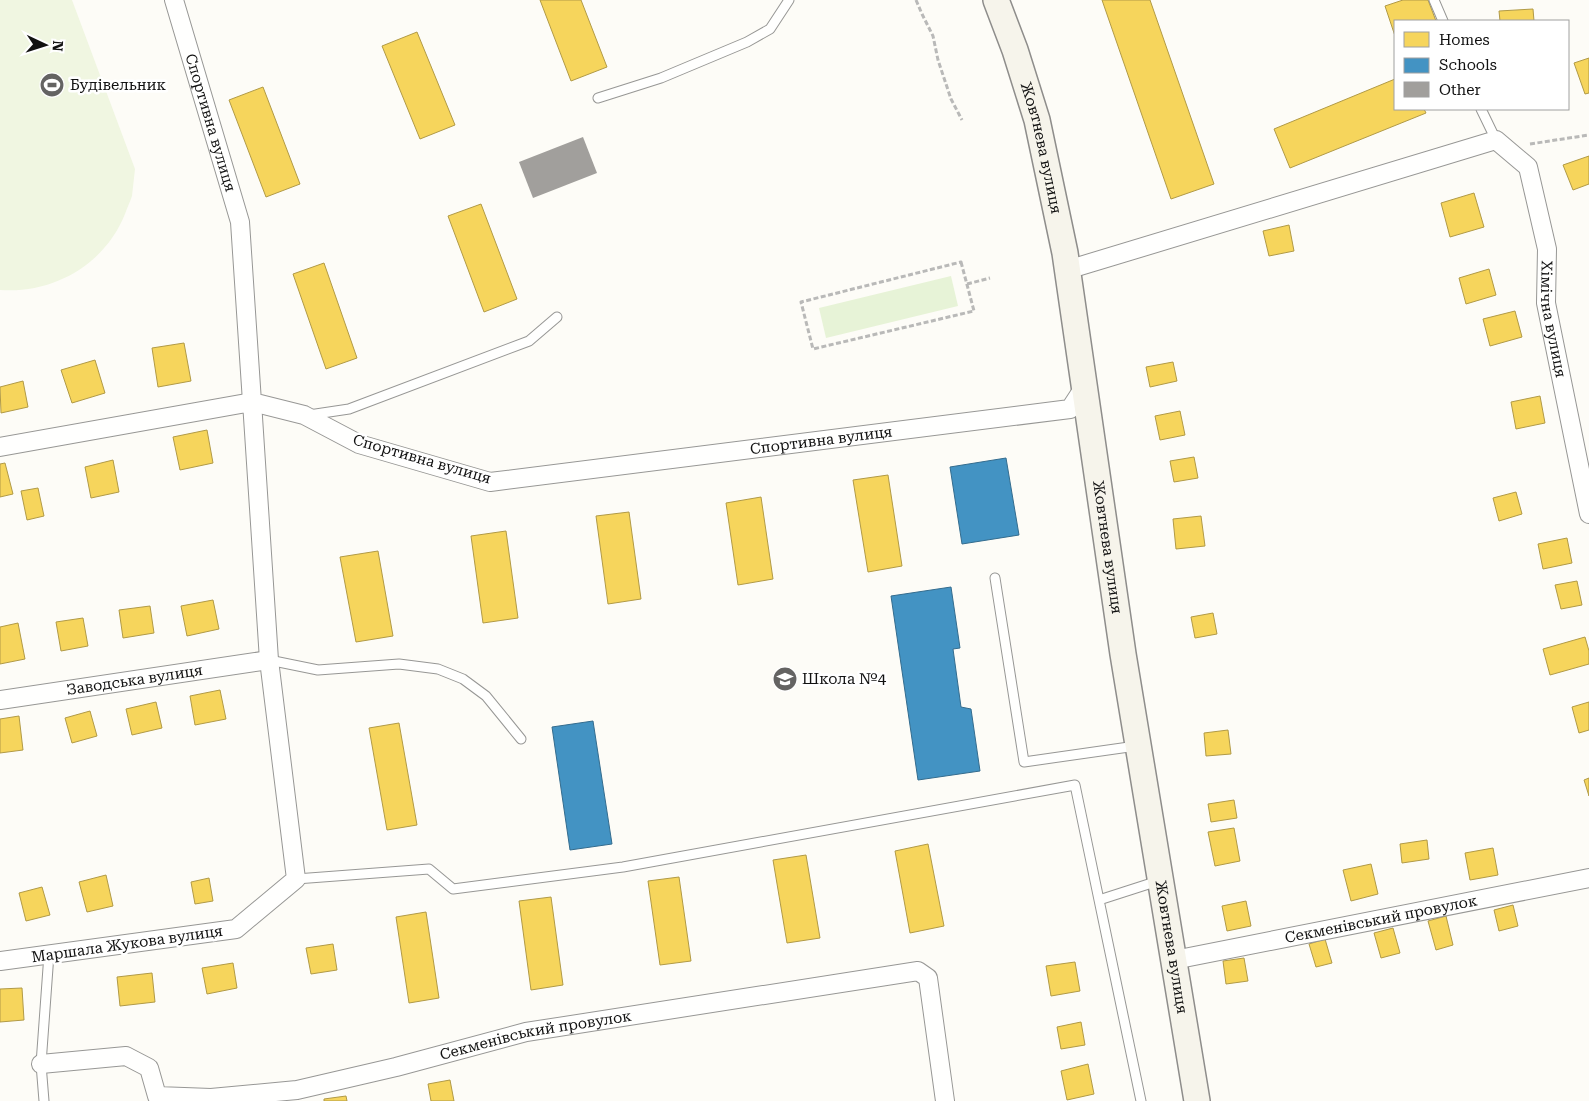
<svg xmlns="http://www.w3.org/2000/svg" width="1589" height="1101" viewBox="0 0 1589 1101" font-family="'Roboto Serif',serif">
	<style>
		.green { fill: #e7f3d7 }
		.pitch { fill: #f0f6e1 }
		.homes { fill: #f6d55c; stroke: #b19a46 }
		.schools { fill: #4393c3; stroke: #346c8e }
		.building { fill: #a19f9c }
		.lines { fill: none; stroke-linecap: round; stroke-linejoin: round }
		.service-casing { stroke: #979795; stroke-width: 11 }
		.minor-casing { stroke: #979795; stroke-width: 20 }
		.secondary-casing { stroke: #8e8d8b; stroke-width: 28 }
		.path { stroke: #b9b9b8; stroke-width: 3; stroke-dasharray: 5 2.5; stroke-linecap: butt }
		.service { stroke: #fffffe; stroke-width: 9 }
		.minor { stroke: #fffffe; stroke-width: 18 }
		.secondary { stroke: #f6f4eb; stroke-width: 25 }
		.labels { text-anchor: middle; stroke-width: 5; stroke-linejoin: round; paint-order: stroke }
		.poi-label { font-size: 15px; fill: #111; stroke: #fff; text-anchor: start }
		.street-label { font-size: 15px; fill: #111; stroke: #fff }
	</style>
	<rect width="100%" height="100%" fill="#fdfcf7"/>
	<path class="green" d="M951 276 958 306 826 338 819 308Z"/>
	<path class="pitch" d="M0 0H72L135 169C134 178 133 187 132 196 130 202 127 208 125 214 105 264 54 294 0 290Z"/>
	<path class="homes" d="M540 0H581L607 67 571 81Z
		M1102 0H1150L1214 184 1171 199Z
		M1403 0H1428L1436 21H1395V36L1385 6Z
		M1533 9 1534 21H1500L1499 11Z
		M417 32 455 125 420 139 382 46Z
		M1589 58V93L1585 94 1574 63Z
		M1395 79V109H1424L1426 113 1290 168 1274 129Z
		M263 87 300 184 266 197 229 100Z
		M1589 156V184L1573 190 1563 165Z
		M1474 193 1484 227 1450 237 1441 203Z
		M481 204 517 299 484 312 448 216Z
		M1289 225 1294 251 1269 256 1263 231Z
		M324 263 357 358 326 369 293 274Z
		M1489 269 1496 295 1466 304 1459 278Z
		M1515 311 1522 337 1490 346 1483 319Z
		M184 343 191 381 158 387 152 348Z
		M95 360 105 393 72 403 61 370Z
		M1173 362 1177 381 1150 387 1146 367Z
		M23 381 28 407 1 413 0 387Z
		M1540 396 1545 423 1516 429 1511 402Z
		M1180 411 1185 435 1160 440 1155 416Z
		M207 430 213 463 180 470 173 437Z
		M1194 457 1198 478 1174 482 1170 461Z
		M113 460 119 492 91 498 85 467Z
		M5 463 13 494 0 497V464Z
		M888 475 902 566 868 572 853 480Z
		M38 488 44 516 27 520 21 491Z
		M1516 492 1522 514 1499 521 1493 498Z
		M761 497 773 579 738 585 726 503Z
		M629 512 641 599 608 604 596 516Z
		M1201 516 1205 546 1176 549 1173 519Z
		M506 531 518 618 483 623 471 536Z
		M1567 538 1572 563 1543 569 1538 544Z
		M378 551 393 636 356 642 340 557Z
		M1577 581 1582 605 1561 609 1555 585Z
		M213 600 219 629 187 636 181 606Z
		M150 606 154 633 123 638 119 610Z
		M1213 613 1217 634 1195 638 1191 617Z
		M83 618 88 646 61 651 56 622Z
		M18 623 25 659 0 664V627Z
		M1585 637 1589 651V664L1550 675 1543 649Z
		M220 690 226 719 195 725 190 696Z
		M156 702 162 728 132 735 126 709Z
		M1589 702V730L1579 733 1572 707Z
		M90 711 97 736 72 743 65 718Z
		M19 716 23 750 0 753V719Z
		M399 723 417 825 387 830 369 728Z
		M1228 730 1231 754 1206 756 1204 733Z
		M1589 778V796L1584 780Z
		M1234 800 1237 818 1211 822 1208 804Z
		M1234 828 1240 861 1215 866 1208 832Z
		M1427 840 1429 859 1402 863 1400 844Z
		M928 844 944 926 910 933 895 851Z
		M1493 848 1498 875 1470 880 1465 853Z
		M806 855 820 938 787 943 773 860Z
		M1371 864 1378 894 1351 901 1343 870Z
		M106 875 113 906 87 912 79 882Z
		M679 877 691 961 660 965 648 881Z
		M209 878 213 901 195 904 191 882Z
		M42 887 50 915 26 921 19 893Z
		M551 897 563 985 531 990 519 901Z
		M1246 901 1251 926 1227 931 1222 906Z
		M1513 905 1518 926 1499 931 1494 910Z
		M426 912 439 998 409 1003 396 917Z
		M1446 916 1453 945 1436 950 1428 921Z
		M1393 928 1400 953 1381 958 1374 933Z
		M1325 939 1332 963 1316 967 1309 944Z
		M333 944 337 970 311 974 306 948Z
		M1244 958 1248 981 1226 984 1223 961Z
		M1075 962 1080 991 1051 996 1046 966Z
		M233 963 237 988 207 994 202 968Z
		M152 973 155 1002 120 1006 117 977Z
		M22 988 24 1020 0 1022V989Z
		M1081 1022 1085 1045 1061 1049 1057 1027Z
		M1088 1064 1094 1094 1067 1100 1061 1071Z
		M450 1080 454 1101H431L428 1084Z
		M346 1096 347 1101H324V1099Z"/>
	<path class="schools" d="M1006 458 1019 535 962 544 950 467Z
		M951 587 960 648 953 649 961 707 971 709 980 771 918 780 891 596Z
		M593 721 612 844 570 850 552 727Z"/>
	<path class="building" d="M583 137 597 173 533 198 519 162Z"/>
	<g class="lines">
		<defs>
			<path id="service" d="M1434 0 1443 21
				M598 98 661 78 747 42 770 29 789 0
				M1481 109 1496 140
				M309 415 349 409 529 341 557 317
				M995 578 1024 762 1136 746
				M269 660 318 670 399 664 438 669 463 679 486 696 521 739
				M296 879 429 869 453 889 623 867 1075 785 1141 1101
				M1099 900 1158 881
				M44 1101 41 1064 49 954"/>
			<g id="minor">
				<path id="s1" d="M174 0 240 222 252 402 304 415 359 444 490 482 1070 409 1085 386"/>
				<path id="s2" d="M1067 270 1496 140 1528 167 1547 249 1546 303 1589 514"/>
				<path d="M0 447 252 402 269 660 296 879 236 929 0 961"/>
				<path id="s3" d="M0 700 269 660"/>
				<path id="s4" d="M1174 960 1589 878"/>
				<path id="s5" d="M41 1064 126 1056 149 1068 157 1096 211 1098 297 1090 396 1067 526 1032 918 971 928 978 945 1101"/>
			</g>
			<g id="secondary">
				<path id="s6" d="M996 0 1015 50 1037 120 1065 253 1123 654 1197 1101"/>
			</g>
		</defs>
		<use href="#service" class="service-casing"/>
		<use href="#minor" class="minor-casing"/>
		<use href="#secondary" class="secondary-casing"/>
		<path class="path" d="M916 0 922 14 933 36 938 60 951 99 962 120
			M1530 144 1589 135
			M961 262 974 311 813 349 801 302Z
			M967 284 990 278"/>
		<use href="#service" class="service"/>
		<use href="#minor" class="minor"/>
		<use href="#secondary" class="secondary"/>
	</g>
	<defs>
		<symbol id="stadium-disc" viewBox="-11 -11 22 22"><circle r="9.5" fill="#646362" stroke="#fff"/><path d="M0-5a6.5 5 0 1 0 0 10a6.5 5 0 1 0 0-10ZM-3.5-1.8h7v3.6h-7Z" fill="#fff"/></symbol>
		<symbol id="school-disc" viewBox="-11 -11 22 22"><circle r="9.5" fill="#646362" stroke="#fff"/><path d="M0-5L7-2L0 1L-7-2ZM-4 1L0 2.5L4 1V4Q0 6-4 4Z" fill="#fff"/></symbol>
	</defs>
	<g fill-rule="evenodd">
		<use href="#stadium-disc" x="38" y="71" width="28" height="28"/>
		<use href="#school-disc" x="771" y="665" width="28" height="28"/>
	</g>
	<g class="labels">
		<g class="poi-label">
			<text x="70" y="90">Будівельник</text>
			<text x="802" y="684">Школа №4</text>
		</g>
		<g class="street-label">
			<text dy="5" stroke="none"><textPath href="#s1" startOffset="128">Спортивна вулиця</textPath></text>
			<text dy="5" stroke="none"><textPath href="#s6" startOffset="155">Жовтнева вулиця</textPath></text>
			<text dy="5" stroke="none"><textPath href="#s2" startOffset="645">Хімічна вулиця</textPath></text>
			<text dy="5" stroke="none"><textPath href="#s1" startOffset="998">Спортивна вулиця</textPath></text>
			<text transform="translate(422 459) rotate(16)" y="5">Спортивна вулиця</text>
			<text dy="5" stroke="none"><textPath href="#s6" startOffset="560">Жовтнева вулиця</textPath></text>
			<text dy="5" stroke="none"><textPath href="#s3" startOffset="136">Заводська вулиця</textPath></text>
			<text dy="5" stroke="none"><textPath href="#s4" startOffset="211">Секменівський провулок</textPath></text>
			<text transform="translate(127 944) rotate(-8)" y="5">Маршала Жукова вулиця</text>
			<text dy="5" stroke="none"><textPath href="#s6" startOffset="965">Жовтнева вулиця</textPath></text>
			<text dy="5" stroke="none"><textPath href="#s5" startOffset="526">Секменівський провулок</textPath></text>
		</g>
	</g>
	<rect x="1394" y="20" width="175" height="90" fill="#ffffff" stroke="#a0a0a0"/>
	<rect x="1404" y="32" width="25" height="15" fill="#f6d55c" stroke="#a0a0a0"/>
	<text x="1439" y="45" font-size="15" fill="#111111">Homes</text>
	<rect x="1404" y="58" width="25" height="15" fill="#4393c3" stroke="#a0a0a0"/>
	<text x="1439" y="70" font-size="15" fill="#111111">Schools</text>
	<rect x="1404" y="82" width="25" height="15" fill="#a19f9c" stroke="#a0a0a0"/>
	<text x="1439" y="95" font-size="15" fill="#111111">Other</text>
	<g transform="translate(45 45) rotate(94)" stroke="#ffffff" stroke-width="4" paint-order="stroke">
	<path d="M0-4L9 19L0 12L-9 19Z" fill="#111111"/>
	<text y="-8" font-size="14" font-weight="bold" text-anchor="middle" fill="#111111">N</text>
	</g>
</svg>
